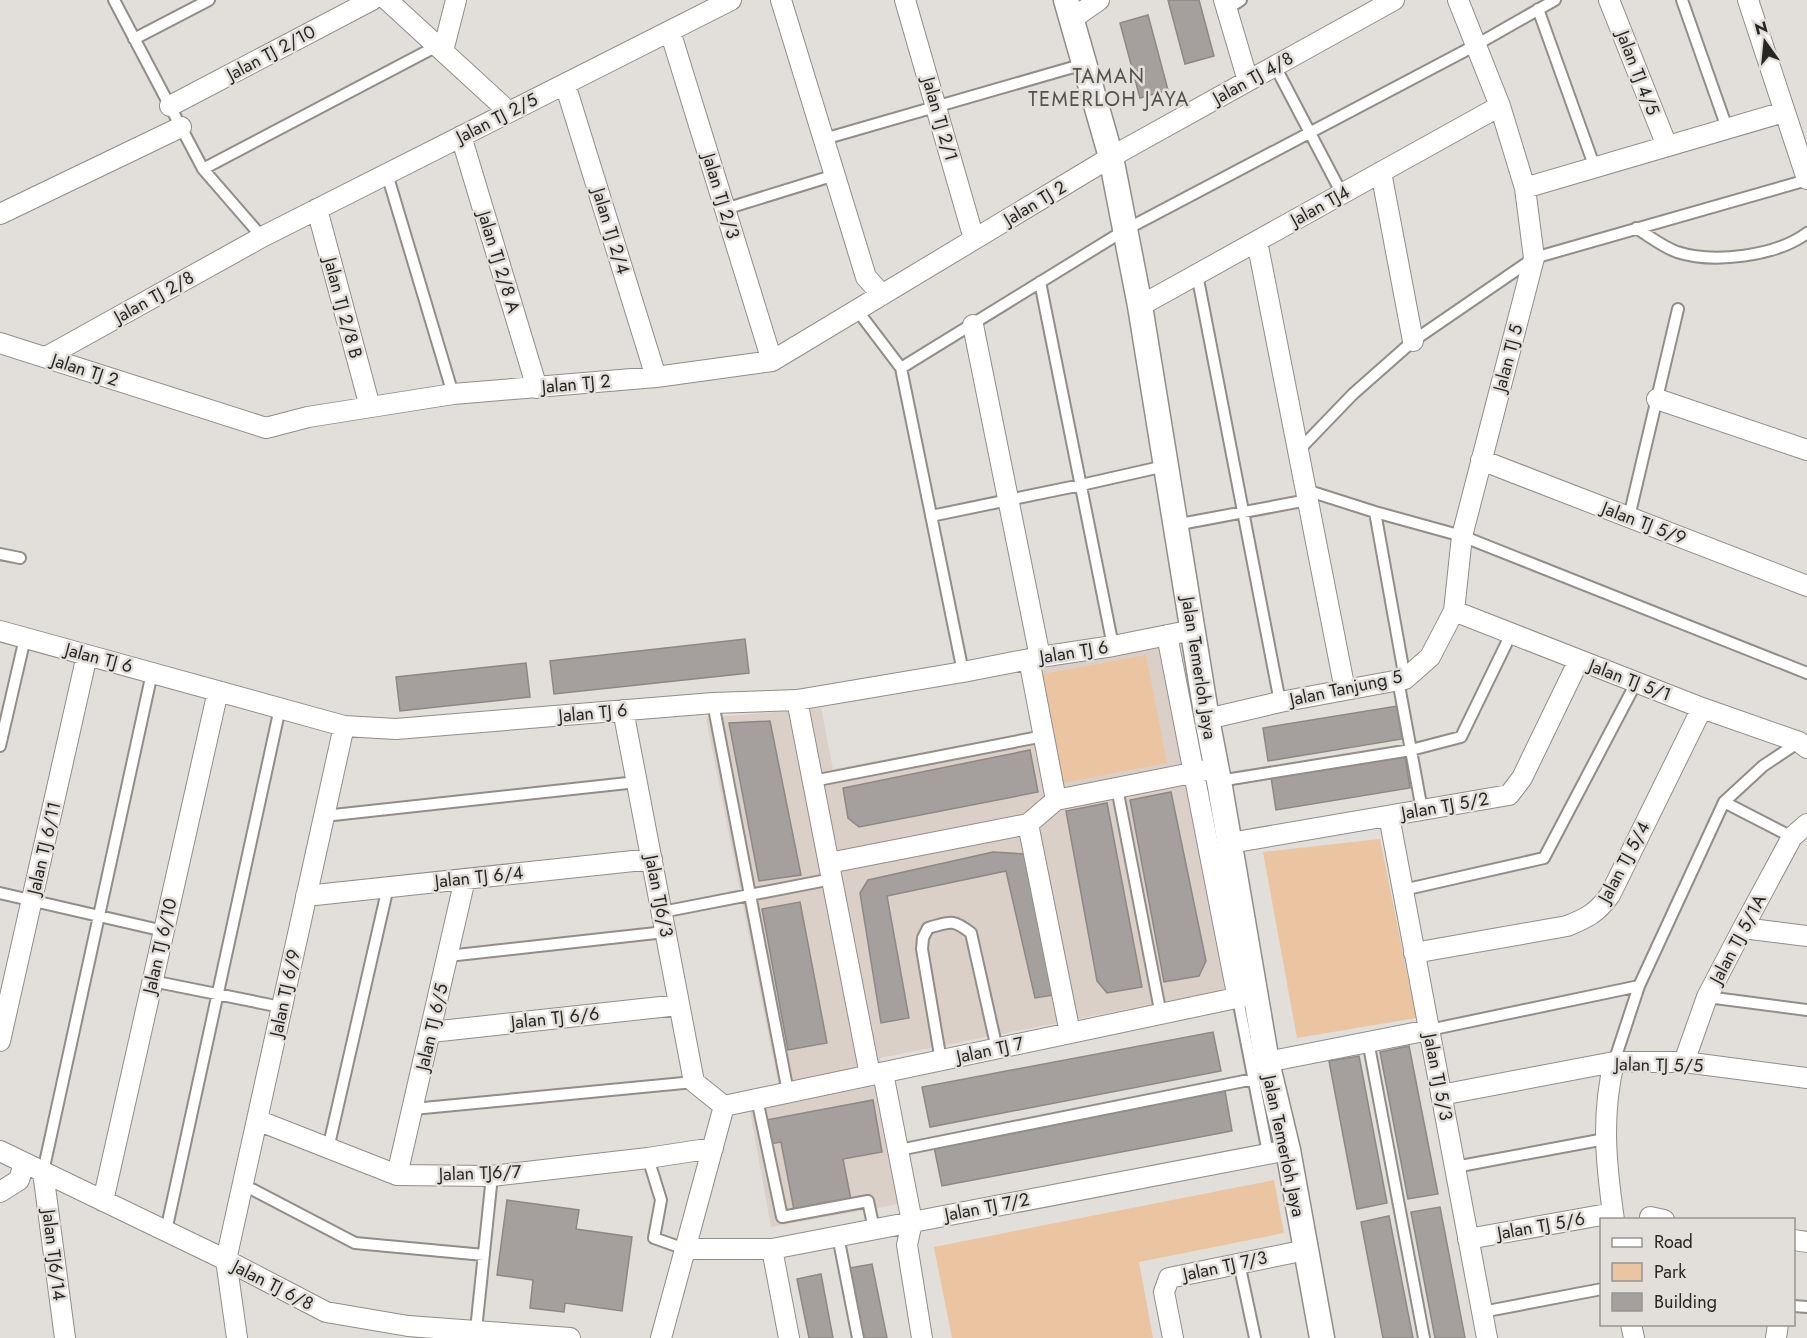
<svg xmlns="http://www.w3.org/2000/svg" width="1807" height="1338" viewBox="0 0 1807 1338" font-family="Jost,sans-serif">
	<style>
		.built { fill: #dbd0c7 }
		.green { fill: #ebc4a1 }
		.building { fill: #a5a09d; stroke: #8c8884; stroke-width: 1.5 }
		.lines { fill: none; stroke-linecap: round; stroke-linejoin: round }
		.service-casing { stroke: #918d89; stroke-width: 14 }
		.minor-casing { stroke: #918d89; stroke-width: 22 }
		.tertiary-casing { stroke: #918d89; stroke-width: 27 }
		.service { stroke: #fff; stroke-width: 10 }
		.minor { stroke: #fff; stroke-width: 20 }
		.tertiary { stroke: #fff; stroke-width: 24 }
		.labels { text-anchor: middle; stroke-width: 5; stroke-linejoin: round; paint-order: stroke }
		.street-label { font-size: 18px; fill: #272624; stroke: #e2deda }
		.neighbourhood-label { font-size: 20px; letter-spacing: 1.5px; fill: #54514d; stroke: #e2deda }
	</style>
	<rect width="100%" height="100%" fill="#e2deda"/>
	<path class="built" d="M1176 642 1244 986 880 1058 904 1203 771 1227 750 1111 782 1103 706 718 821 708 833 769 1034 732 1023 672Z"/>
	<path class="green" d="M1146 655 1167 763 1063 783 1043 674Z
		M1380 839 1416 1018 1297 1038 1263 852Z
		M1274 1180 1284 1233 1139 1262 1153 1338H952L934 1247Z"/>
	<path class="building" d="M1168 0H1199L1214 56 1185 64Z
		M1148 15 1168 90 1140 98 1120 23Z
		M745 639 749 673 554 694 550 661Z
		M526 663 530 697 400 711 396 677Z
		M1397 706 1402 739 1268 761 1263 728Z
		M770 721 801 875 759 881 729 723Z
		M1030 750 1038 792 859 827 848 818 843 788Z
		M1405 755 1410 788 1276 810 1271 777Z
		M1171 792 1206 961 1199 976 1164 982 1130 800Z
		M1107 803 1142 987 1107 993 1097 981 1066 811Z
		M993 852 1024 854 1054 995 1035 998 1006 871 887 896 909 1018 881 1023 860 893 868 880Z
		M800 902 827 1043 788 1050 762 909Z
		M1213 1032 1221 1071 930 1127 922 1087Z
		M1409 1046 1438 1194 1408 1199 1380 1052Z
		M1359 1056 1387 1203 1357 1209 1329 1061Z
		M1225 1091 1232 1131 942 1186 934 1147Z
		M873 1100 882 1152 843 1159 851 1200 794 1210 781 1142 770 1144 766 1120Z
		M507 1200 579 1210 576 1229 632 1237 622 1311 565 1303 564 1312 530 1308 533 1280 497 1275Z
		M1440 1207 1465 1338H1435L1411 1212Z
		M1389 1216 1413 1338H1383L1361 1222Z
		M872 1264 887 1338H863L849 1268Z
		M821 1274 833 1338H809L797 1279Z"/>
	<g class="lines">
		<defs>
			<path id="service" d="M114 0 203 169 262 237
				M1682 0 1727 128
				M1227 9 1241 0
				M1538 9 1595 168
				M134 39 209 0
				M1275 66 1342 194
				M824 139 1084 64
				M203 169 437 46
				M387 174 453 394
				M725 209 835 175
				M1636 228C1649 236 1663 247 1677 252 1714 264 1776 256 1807 233
				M1197 274 1280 702
				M1040 282 1113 646
				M857 310 901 368 1125 230 1476 45 1555 0
				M901 368 963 672
				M1298 451 1353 394 1413 341 1534 258 1807 180
				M1306 490 1375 512 1462 536 1807 673
				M1375 512 1405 679
				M931 516 1081 485 1165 466
				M1629 517 1678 309
				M1175 525 1308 500
				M0 554 20 558
				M1398 680 1422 810
				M713 703 788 1092
				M0 746 25 638
				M813 781 1044 736
				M1219 781 1411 750 1461 737 1511 634
				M1117 788 1161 1015
				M1724 802 1792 837
				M324 816 637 782
				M1403 890 1544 858 1637 681
				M0 893 164 931
				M662 912 832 879
				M448 956 665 932
				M152 981 281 1007
				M1707 997 1807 1010
				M1238 999 1268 1153
				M1429 1030 1639 986
				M1368 1041 1424 1338
				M941 1061 922 949 923 938 928 928C950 922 952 918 971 933L997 1049
				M1614 1062 1639 986 1724 802 1763 766 1799 742
				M757 1099 782 1217 868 1201 874 1229
				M413 1109 694 1082
				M328 1149 388 887
				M899 1150 1254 1079
				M648 1158 661 1200 654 1238 685 1249
				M1455 1167 1605 1139
				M43 1172 152 673
				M242 1184 355 1243 484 1255
				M166 1231 280 708
				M838 1236 858 1338
				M1239 1263 1255 1338
				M1794 1306 1807 1307
				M1482 1312 1602 1289
				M476 1330 492 1176"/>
			<path id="minor" d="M387 0 509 112
				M781 0 866 277 882 295
				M905 0 974 239
				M1224 0 1248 81
				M1609 0 1667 146
				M1748 0 1807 179
				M1072 19 1099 0
				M670 31 772 361
				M443 51 456 0
				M565 84 656 377
				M170 106 372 0
				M461 136 537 388
				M1381 172 1413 341
				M1525 188 1784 112
				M317 209 370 407
				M0 214 181 127
				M1257 241 1345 690
				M1140 306 1500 106
				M973 325 1040 657
				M0 343 266 428 308 417 453 394 656 377 772 361 1111 157 1394 0
				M46 357 262 237 731 0
				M1657 399 1807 450
				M1481 460 1807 586
				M1454 611 1702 708 1799 742 1807 748
				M0 631 344 726 396 729 713 703 797 700 963 672 1040 657 1113 646 1193 630
				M1167 635 1238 999
				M1029 659 1056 800 1207 770
				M797 700 870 1075
				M623 710 694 1082 724 1106
				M1207 719 1280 702 1405 679 1430 657 1454 611 1462 536 1534 258 1525 188 1500 106 1458 0
				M1389 816 1487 1338
				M1028 824 1056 800
				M1230 843 1509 795 1522 778 1579 660
				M829 863 1028 824 1070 1033
				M306 896 652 859
				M1743 928 1807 936
				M1414 953 1567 926C1587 918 1597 913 1610 895L1702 708
				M431 1032 679 1005
				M0 1041 87 655
				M1267 1062 1429 1030
				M1684 1062 1707 997 1743 928 1792 837 1807 824
				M883 1073 912 1222 907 1245 922 1338
				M1441 1095 1614 1062H1684L1807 1078
				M724 1106 1255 994
				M257 1120 397 1175 492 1176 648 1158 713 1148
				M0 1151 226 1260 326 1312 408 1326 570 1338
				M43 1172 65 1338
				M397 1175 465 879
				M0 1192 19 1180 24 1163
				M103 1201 218 691
				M1650 1217 1664 1220
				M1614 1220C1606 1164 1601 1117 1614 1062
				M1468 1239 1613 1213
				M1794 1240 1807 1242
				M685 1249H772L1288 1150
				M772 1249 789 1338
				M1631 1324 1634 1338
				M237 1338 226 1260 344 726
				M661 1338 724 1106
				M1173 1338 1164 1292 1169 1278 1306 1250
				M1776 1338 1778 1324"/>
			<path id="tertiary" d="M1066 0 1111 157 1140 306 1207 719 1219 781 1267 1062 1288 1150 1322 1338"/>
		</defs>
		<use href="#service" class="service-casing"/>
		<use href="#minor" class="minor-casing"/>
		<use href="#tertiary" class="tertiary-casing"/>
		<use href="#service" class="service"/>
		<use href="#minor" class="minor"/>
		<use href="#tertiary" class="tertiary"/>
	</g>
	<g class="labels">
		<g class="street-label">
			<text transform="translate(271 53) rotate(-28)" y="6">Jalan TJ 2/10</text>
			<text transform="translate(1638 73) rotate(69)" y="6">Jalan TJ 4/5</text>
			<text transform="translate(1253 78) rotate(-29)" y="6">Jalan TJ 4/8</text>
			<text transform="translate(497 118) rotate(-27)" y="6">Jalan TJ 2/5</text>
			<text transform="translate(940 119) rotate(74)" y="6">Jalan TJ 2/1</text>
			<text transform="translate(721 196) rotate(73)" y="6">Jalan TJ 2/3</text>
			<text transform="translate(1035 203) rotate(-31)" y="6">Jalan TJ 2</text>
			<text transform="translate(1320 206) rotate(-29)" y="6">Jalan TJ4</text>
			<text transform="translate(611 231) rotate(73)" y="6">Jalan TJ 2/4</text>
			<text transform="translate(499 262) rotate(73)" y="6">Jalan TJ 2/8 A</text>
			<text transform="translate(154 297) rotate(-29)" y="6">Jalan TJ 2/8</text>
			<text transform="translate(343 308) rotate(75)" y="6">Jalan TJ 2/8 B</text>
			<text transform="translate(1508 358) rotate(-75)" y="6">Jalan TJ 5</text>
			<text transform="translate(85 370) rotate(18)" y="6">Jalan TJ 2</text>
			<text transform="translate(576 384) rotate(-5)" y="6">Jalan TJ 2</text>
			<text transform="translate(1644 523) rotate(21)" y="6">Jalan TJ 5/9</text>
			<text transform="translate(1074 652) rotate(-9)" y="6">Jalan TJ 6</text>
			<text transform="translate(99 658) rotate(15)" y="6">Jalan TJ 6</text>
			<text transform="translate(1199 668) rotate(81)" y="6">Jalan Temerloh Jaya</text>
			<text transform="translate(1630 680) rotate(21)" y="6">Jalan TJ 5/1</text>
			<text transform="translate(1346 688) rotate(-12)" y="6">Jalan Tanjung 5</text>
			<text transform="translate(593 713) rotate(-5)" y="6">Jalan TJ 6</text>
			<text transform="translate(1445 806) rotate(-10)" y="6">Jalan TJ 5/2</text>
			<text transform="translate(44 848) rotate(-77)" y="6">Jalan TJ 6/11</text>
			<text transform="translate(1624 862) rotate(-62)" y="6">Jalan TJ 5/4</text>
			<text transform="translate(479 877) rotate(-6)" y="6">Jalan TJ 6/4</text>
			<text transform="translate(659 896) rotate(79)" y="6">Jalan TJ6/3</text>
			<text transform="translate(1738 939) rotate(-62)" y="6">Jalan TJ 5/1A</text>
			<text transform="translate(160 946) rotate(-77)" y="6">Jalan TJ 6/10</text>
			<text transform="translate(285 993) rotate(-78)" y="6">Jalan TJ 6/9</text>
			<text transform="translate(555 1018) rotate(-6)" y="6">Jalan TJ 6/6</text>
			<text transform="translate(432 1027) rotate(-77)" y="6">Jalan TJ 6/5</text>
			<text transform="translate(990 1050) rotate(-12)" y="6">Jalan TJ 7</text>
			<text transform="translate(1659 1065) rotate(1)" y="6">Jalan TJ 5/5</text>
			<text transform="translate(1438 1077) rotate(79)" y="6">Jalan TJ 5/3</text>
			<text transform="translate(1284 1146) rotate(78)" y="6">Jalan Temerloh Jaya</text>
			<text transform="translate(480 1173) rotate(-2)" y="6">Jalan TJ6/7</text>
			<text transform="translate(987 1207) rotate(-11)" y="6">Jalan TJ 7/2</text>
			<text transform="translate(1541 1226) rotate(-10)" y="6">Jalan TJ 5/6</text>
			<text transform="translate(54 1255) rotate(83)" y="6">Jalan TJ6/14</text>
			<text transform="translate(1225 1266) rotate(-12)" y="6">Jalan TJ 7/3</text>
			<text transform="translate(273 1285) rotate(27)" y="6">Jalan TJ 6/8</text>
		</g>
		<g class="neighbourhood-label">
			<text x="1109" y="83">TAMAN<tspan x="1109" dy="23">TEMERLOH JAYA</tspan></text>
		</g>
	</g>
	<rect x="1600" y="1218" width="195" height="108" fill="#e2deda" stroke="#979491" stroke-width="1.5"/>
	<rect x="1612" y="1238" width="30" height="9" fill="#ffffff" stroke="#979491" stroke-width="1.5"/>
	<text x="1654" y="1248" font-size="18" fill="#272624">Road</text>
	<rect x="1612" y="1263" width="30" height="18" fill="#ebc4a1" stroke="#979491" stroke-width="1.5"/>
	<text x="1654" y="1278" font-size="18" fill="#272624">Park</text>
	<rect x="1612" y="1293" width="30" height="18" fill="#a5a09d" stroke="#979491" stroke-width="1.5"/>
	<text x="1654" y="1308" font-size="18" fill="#272624">Building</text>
	<g transform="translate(1765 42) rotate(345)" stroke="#e2deda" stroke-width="4.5" paint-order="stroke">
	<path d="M0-4.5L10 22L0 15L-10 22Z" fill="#272624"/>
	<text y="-9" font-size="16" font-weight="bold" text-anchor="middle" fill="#272624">N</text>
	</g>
</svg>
